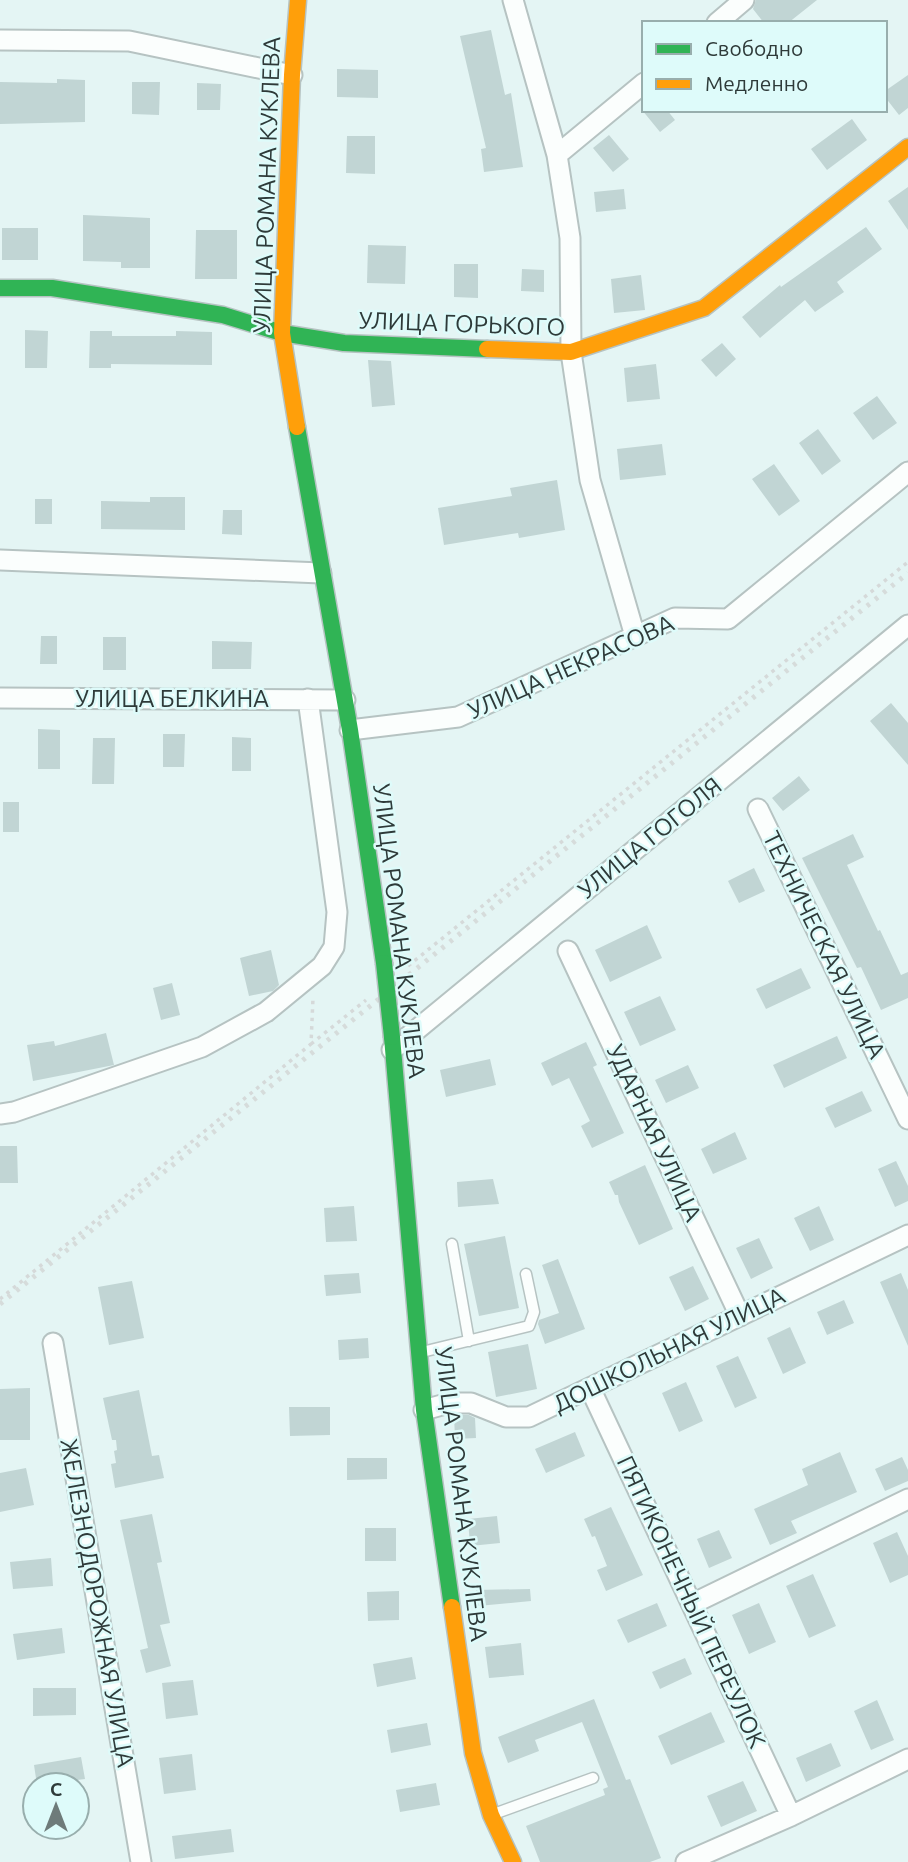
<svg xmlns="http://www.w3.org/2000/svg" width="908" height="1862" viewBox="0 0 908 1862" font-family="Ubuntu,sans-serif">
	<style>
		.building { fill: #c1d5d4 }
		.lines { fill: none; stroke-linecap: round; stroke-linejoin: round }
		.lane-casing { stroke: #b6c3c2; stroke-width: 13 }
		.street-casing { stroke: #b6c3c2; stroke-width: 23 }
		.fast-casing { stroke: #b6c3c2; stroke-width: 19 }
		.slow-casing { stroke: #b6c3c2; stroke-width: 19 }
		.path { stroke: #d5d9d9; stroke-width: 3.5; stroke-dasharray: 3.5 5; stroke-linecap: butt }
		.lane { stroke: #fbfefd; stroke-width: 10 }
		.street { stroke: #fbfefd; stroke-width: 19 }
		.fast { stroke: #30b455; stroke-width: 16 }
		.slow { stroke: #ff9f0a; stroke-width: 16 }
		.rail { stroke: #d6dcdb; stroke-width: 5; stroke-dasharray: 3.5 7; stroke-linecap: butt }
		.fast-bridge-casing { stroke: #b6c3c2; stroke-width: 19; stroke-linecap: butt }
		.fast-bridge { stroke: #30b455; stroke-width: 16 }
		.labels { text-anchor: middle; stroke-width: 5; stroke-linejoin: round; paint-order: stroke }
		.street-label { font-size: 24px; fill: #2e3a39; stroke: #defbfa }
	</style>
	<rect width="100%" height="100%" fill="#e4f5f4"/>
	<path class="building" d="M756 0H817L788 23H764L753 9Z
		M491 30 505 95 511 93 523 167 484 172 481 149 486 148 460 36Z
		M337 69 378 70V98L337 97Z
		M908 75V108L899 115 885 97V91Z
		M57 79 85 80V122L0 124V82L57 83Z
		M132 82H160L159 115 132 114Z
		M197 83 221 84 220 110H197Z
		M642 110H667L675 120 660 132Z
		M852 119 867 140 827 170 811 149Z
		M609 135 629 159 613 172 593 148Z
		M347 136H375V174L346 173Z
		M908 187V230L888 201Z
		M624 189 626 209 596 212 594 192Z
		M83 215 150 218V268H121V262L83 261Z
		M866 227 882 249 837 282 844 292 815 312 805 300 760 338 742 317 780 285 781 287Z
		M2 228H38V260H2Z
		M196 230H237V279H195Z
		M368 245 406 246 405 284 367 283Z
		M454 264H478V298L454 297Z
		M522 269 544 270V292L521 291Z
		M641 275 645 310 614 313 611 279Z
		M25 330 48 331 47 368H25Z
		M90 331H112V336H176V331L212 332V365L111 364V368H89Z
		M722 343 736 359 716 377 701 360Z
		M368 360 391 361 395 405 372 407Z
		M656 364 660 399 627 402 624 368Z
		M877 396 897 423 873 440 853 413Z
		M818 429 841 461 822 475 799 443Z
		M662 444 666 475 620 480 617 449Z
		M774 464 800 501 779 516 752 479Z
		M557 480 565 530 519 538 518 533 444 545 438 508 512 496 510 488Z
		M150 497H185V530L101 529V501L150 502Z
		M35 499H52V524H35Z
		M223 510H242V535L222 534Z
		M41 636H57V664H40Z
		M103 637H126V670H103Z
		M212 641 252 642 251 669H212Z
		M891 703 908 723V765L870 721Z
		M38 729 60 730V769H38Z
		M163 734H185L184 767H163Z
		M232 737 251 738V771H232Z
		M93 738H115L114 784H92Z
		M799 776 810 790 783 811 772 798Z
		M3 802H19V832H3Z
		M853 834 864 857 847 865 878 931 880 930 901 975 908 972V998L881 1010 861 967 857 968 802 858Z
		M754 868 765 891 739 903 728 881Z
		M647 925 662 958 610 982 595 950Z
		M271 950 279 985 273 991 249 996 240 958Z
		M801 968 811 988 766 1009 756 989Z
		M172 983 180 1015 161 1020 153 988Z
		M660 996 676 1030 640 1046 624 1012Z
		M106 1033 114 1065 33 1081 27 1045 54 1041 55 1046Z
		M837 1036 847 1058 784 1088 773 1065Z
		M586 1042 597 1065 593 1067 624 1133 592 1148 581 1126 590 1121 569 1078 552 1086 541 1063Z
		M490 1059 496 1085 446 1097 440 1070Z
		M688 1065 699 1088 666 1103 655 1080Z
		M862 1091 872 1111 835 1128 825 1108Z
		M735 1132 747 1159 713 1174 701 1149Z
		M0 1146H17L18 1183H0Z
		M896 1161 908 1186V1201L895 1207 878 1169Z
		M645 1165 673 1229 639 1245 619 1202 618 1195H615L609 1182Z
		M493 1179 499 1204 458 1207 457 1182Z
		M354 1206 357 1241 326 1242 324 1208Z
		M819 1206 834 1240 810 1251 794 1218Z
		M505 1236 519 1308 479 1316 464 1244Z
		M759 1238 773 1268 751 1279 736 1248Z
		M558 1259 585 1329 545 1344 538 1324 539 1320 559 1313 542 1265Z
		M693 1266 709 1299 685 1311 669 1277Z
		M359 1273 361 1293 326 1296 324 1275Z
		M901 1273 908 1290V1346L880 1282Z
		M132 1281 144 1338 109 1345 98 1287Z
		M844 1300 854 1323 827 1335 817 1312Z
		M790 1327 806 1363 783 1374 767 1338Z
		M368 1338 369 1358 339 1360 338 1340Z
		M528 1344 537 1389 496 1397 488 1352Z
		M738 1356 757 1398 735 1408 716 1366Z
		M686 1382 703 1421 679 1432 662 1393Z
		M30 1388V1440H0V1389Z
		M139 1390 152 1456 159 1455 164 1478 115 1488 111 1464 116 1463 114 1451 117 1450 116 1440H112L103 1398Z
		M289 1407H330V1435L290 1436Z
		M454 1415H469L475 1418 476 1438 455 1439Z
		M575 1432 585 1456 546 1473 535 1449Z
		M840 1452 857 1492 791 1521 797 1533 770 1545 754 1509 808 1485 802 1469Z
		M902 1457 908 1470V1481L885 1491 875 1469Z
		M347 1458H387V1479L347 1480Z
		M26 1468 34 1505 0 1512V1473Z
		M611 1507 643 1575 606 1591 597 1570 607 1566 595 1536 592 1537 584 1519Z
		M152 1514 162 1562 157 1563 170 1623 160 1625 171 1666 146 1673 140 1650 148 1648 120 1520Z
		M497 1516 500 1543 470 1546 468 1519Z
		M365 1528H396V1561H365Z
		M719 1530 732 1558 709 1568 697 1539Z
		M897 1532 908 1556V1575L890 1583 873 1543Z
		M51 1558 53 1586 13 1589 10 1562Z
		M813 1574 836 1626 809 1638 786 1586Z
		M530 1589 531 1601 478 1606 476 1590Z
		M399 1591V1620L368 1621 367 1592Z
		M657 1603 667 1626 628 1643 617 1620Z
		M759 1603 776 1642 749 1654 732 1615Z
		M62 1628 65 1653 17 1660 13 1634Z
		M521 1643 524 1675 489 1678 485 1647Z
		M412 1657 416 1679 377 1687 373 1664Z
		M685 1658 692 1674 660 1689 652 1672Z
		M193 1680 198 1715 166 1719 162 1683Z
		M33 1688H76V1715L33 1716Z
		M594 1699 626 1780 630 1779 661 1858 650 1862H540L526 1826 605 1795 603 1789 608 1787 582 1722 535 1740 539 1751 508 1763 498 1737Z
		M877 1700 894 1740 871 1750 854 1711Z
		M711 1712 725 1742 671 1765 658 1736Z
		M427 1723 431 1745 391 1753 387 1730Z
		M831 1743 841 1766 806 1782 796 1758Z
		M192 1754 196 1790 164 1794 159 1758Z
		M81 1757 85 1779 37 1785 34 1765Z
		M743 1781 757 1811 721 1827 707 1796Z
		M436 1783 440 1805 400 1812 396 1790Z
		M231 1829 234 1852 175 1859 172 1836Z"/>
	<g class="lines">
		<defs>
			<path id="lane" d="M452 1244 469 1341
				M422 1352 529 1326 534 1312 526 1274
				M491 1815 593 1778"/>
			<path id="street" d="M513 0 557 155 570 238 571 352 590 480 635 636
				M717 23 744 0
				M0 40 129 41 292 75
				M557 155 644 83
				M0 560 321 573
				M0 698 345 700
				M350 730 458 717 675 618 728 619 908 472
				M758 809 908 1119
				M568 951 740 1316
				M392 1050 908 625
				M0 1114 14 1112 202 1047 266 1012 322 966 334 947 337 912 308 699
				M53 1343 141 1862
				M590 1388 791 1816
				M424 1410 449 1403H471L506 1417H529L908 1235
				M692 1604 908 1499
				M686 1862 791 1816 908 1759"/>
			<path id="fast" d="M0 288H52L223 315 282 333 344 343 487 349
				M297 427 350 730 384 963
				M392 1037 424 1410 452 1607"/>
			<path id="slow" d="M487 349 571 352 704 308 908 147
				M297 427 282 333 292 75 298 0
				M452 1607 473 1753 491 1815 513 1862"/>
		</defs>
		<use href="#lane" class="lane-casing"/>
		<use href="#street" class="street-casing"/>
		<use href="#fast" class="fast-casing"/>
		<use href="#slow" class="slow-casing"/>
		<path class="path" d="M408 966 908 562
			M311 1044 366 1000
			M0 1299 311 1044 313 998"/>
		<use href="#lane" class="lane"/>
		<use href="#street" class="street"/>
		<use href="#fast" class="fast"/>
		<use href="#slow" class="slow"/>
		<path class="rail" d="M0 1304 908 573"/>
		<defs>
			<path id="fast-bridge" d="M384 963 392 1037"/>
		</defs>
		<use href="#fast-bridge" class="fast-bridge-casing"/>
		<use href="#fast-bridge" class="fast-bridge"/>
	</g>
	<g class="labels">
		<g class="street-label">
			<text transform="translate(267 185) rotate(-88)" y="8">УЛИЦА РОМАНА КУКЛЕВА</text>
			<text transform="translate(462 324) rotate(2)" y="8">УЛИЦА ГОРЬКОГО</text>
			<text transform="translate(571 667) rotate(-24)" y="8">УЛИЦА НЕКРАСОВА</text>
			<text x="172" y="707">УЛИЦА БЕЛКИНА</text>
			<text transform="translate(650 838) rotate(-39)" y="8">УЛИЦА ГОГОЛЯ</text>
			<text transform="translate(399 931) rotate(83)" y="8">УЛИЦА РОМАНА КУКЛЕВА</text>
			<text transform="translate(824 945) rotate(64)" y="8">ТЕХНИЧЕСКАЯ УЛИЦА</text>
			<text transform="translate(654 1133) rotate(65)" y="8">УДАРНАЯ УЛИЦА</text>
			<text transform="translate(669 1350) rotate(-26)" y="8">ДОШКОЛЬНАЯ УЛИЦА</text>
			<text transform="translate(461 1494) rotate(83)" y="8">УЛИЦА РОМАНА КУКЛЕВА</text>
			<text transform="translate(691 1602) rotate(65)" y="8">ПЯТИКОНЕЧНЫЙ ПЕРЕУЛОК</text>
			<text transform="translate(97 1603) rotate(80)" y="8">ЖЕЛЕЗНОДОРОЖНАЯ УЛИЦА</text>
		</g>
	</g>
	<rect x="642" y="21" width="245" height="91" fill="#defbfa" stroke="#98aead" stroke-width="2"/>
	<rect x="656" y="44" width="35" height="10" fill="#30b455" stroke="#98aead" stroke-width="2"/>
	<text x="705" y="56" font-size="21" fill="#2e3a39">Свободно</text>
	<rect x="656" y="79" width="35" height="10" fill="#ff9f0a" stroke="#98aead" stroke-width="2"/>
	<text x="705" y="91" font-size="21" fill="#2e3a39">Медленно</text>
	<g transform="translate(56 1806)"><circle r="33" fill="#defbfa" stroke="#98aead" stroke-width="2"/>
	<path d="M0-5L12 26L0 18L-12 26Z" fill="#6e7b7a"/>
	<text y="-10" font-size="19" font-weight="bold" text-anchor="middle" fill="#2e3a39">С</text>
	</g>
</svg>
